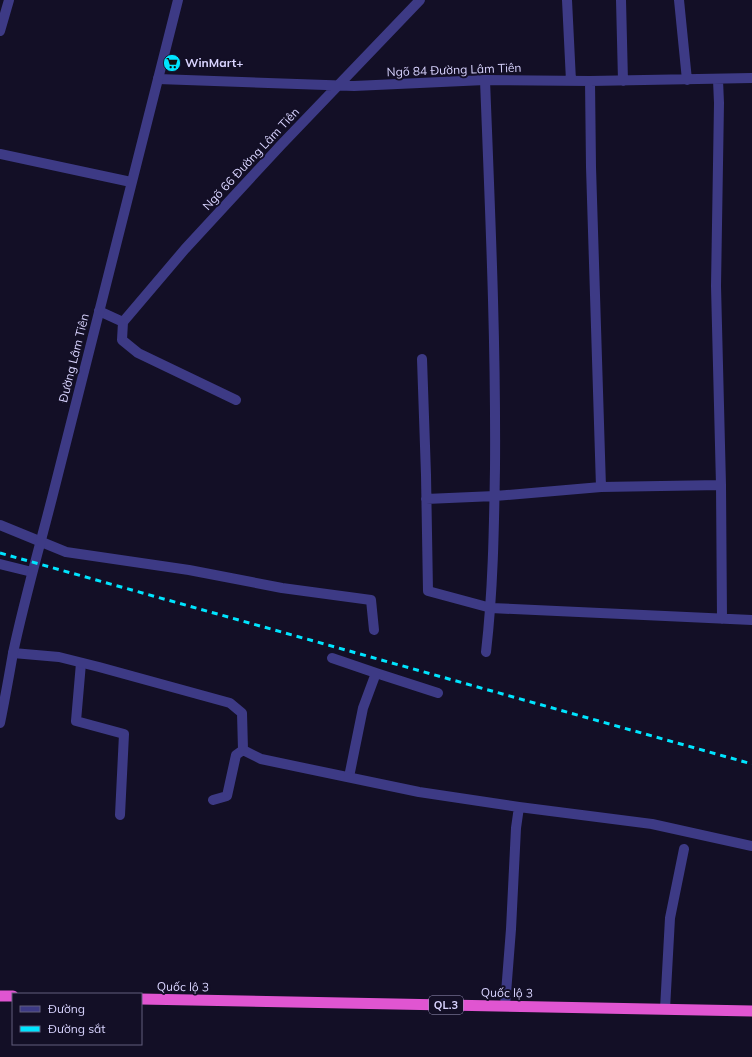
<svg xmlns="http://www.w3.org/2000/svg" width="752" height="1057" viewBox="0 0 752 1057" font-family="Mulish,sans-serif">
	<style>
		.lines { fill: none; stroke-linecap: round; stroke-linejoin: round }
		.service { stroke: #3d3a85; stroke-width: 10 }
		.minor { stroke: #3d3a85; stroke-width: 10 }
		.tertiary { stroke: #3d3a85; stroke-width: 10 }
		.trunk { stroke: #e055d1; stroke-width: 11 }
		.rail { stroke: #00e5ff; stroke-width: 3; stroke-dasharray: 6 5; stroke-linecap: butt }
		.labels { text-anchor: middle; stroke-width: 4; stroke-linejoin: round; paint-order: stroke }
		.shield { fill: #130f26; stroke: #9e99be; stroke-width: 1 }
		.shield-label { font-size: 11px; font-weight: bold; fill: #d9d4ff }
		.poi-label { font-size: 12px; font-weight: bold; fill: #d9d4ff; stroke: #130f26; text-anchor: start }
		.street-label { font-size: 12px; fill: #d9d4ff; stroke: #130f26 }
	</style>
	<rect width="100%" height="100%" fill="#130f26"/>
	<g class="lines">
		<path class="service" d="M0 31 9 0
			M332 658 376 673
			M81 663 76 721 124 734 120 815
			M349 777 363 708 376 673 438 693"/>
		<path class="minor" d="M567 0 571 81
			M621 0 623 81
			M679 0 687 80
			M158 79 354 86 485 80 590 81 752 78
			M485 80C490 209 496 339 495 468 494 530 493 591 486 652
			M718 80 719 103 716 286 721 485 722 619
			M590 81 591 167 601 487
			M0 154 131 182
			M99 311 123 322 185 249 281 145 420 0
			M123 322 122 340 138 353 236 400
			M422 359 426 475 428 591 491 608 752 620
			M426 499 495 496 601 487 721 485
			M0 525 66 552 189 570 282 588 371 600 374 630
			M0 564 32 572
			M13 653 59 657 99 667 230 703 242 713 243 750
			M243 750 261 759 419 792 519 807 652 824 752 846
			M213 800 227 796 236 755 243 750
			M505 1006 511 929 516 828 519 807
			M665 1009 670 918 684 849"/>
		<path class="tertiary" d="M0 723C5 699 9 676 13 653 24 601 39 549 52 498L178 0"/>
		<path class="trunk" d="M0 996H13
			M141 999 752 1011"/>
		<path class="rail" d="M0 553 752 764"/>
	</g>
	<defs>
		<symbol id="supermarket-disc" viewBox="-11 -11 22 22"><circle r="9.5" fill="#00e5ff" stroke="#130f26"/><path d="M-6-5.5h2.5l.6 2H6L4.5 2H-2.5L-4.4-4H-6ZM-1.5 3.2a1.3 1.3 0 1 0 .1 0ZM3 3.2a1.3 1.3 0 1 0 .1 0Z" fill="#111"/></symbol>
	</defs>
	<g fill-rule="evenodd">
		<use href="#supermarket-disc" x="162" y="53" width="20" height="20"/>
	</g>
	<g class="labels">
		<rect class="shield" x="429" y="996" width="34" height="18" rx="3"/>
		<g class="shield-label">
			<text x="446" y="1009">QL.3</text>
		</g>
		<g class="poi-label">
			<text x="185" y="67">WinMart+</text>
		</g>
		<g class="street-label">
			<text transform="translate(454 70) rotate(-2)" y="4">Ngõ 84 Đường Lâm Tiên</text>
			<text transform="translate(251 159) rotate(-47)" y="4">Ngõ 66 Đường Lâm Tiên</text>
			<text transform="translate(74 358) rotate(-76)" y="4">Đường Lâm Tiên</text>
			<text transform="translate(183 987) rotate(1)" y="4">Quốc lộ 3</text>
			<text transform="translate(507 993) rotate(1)" y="4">Quốc lộ 3</text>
		</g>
	</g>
	<rect x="12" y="993" width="130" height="52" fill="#130f26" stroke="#625e7d"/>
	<rect x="20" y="1006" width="20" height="6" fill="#3d3a85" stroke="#625e7d"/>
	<text x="48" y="1013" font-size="12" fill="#d9d4ff">Đường</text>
	<rect x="20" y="1026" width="20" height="6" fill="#00e5ff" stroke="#625e7d"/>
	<text x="48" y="1033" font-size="12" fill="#d9d4ff">Đường sắt</text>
</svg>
